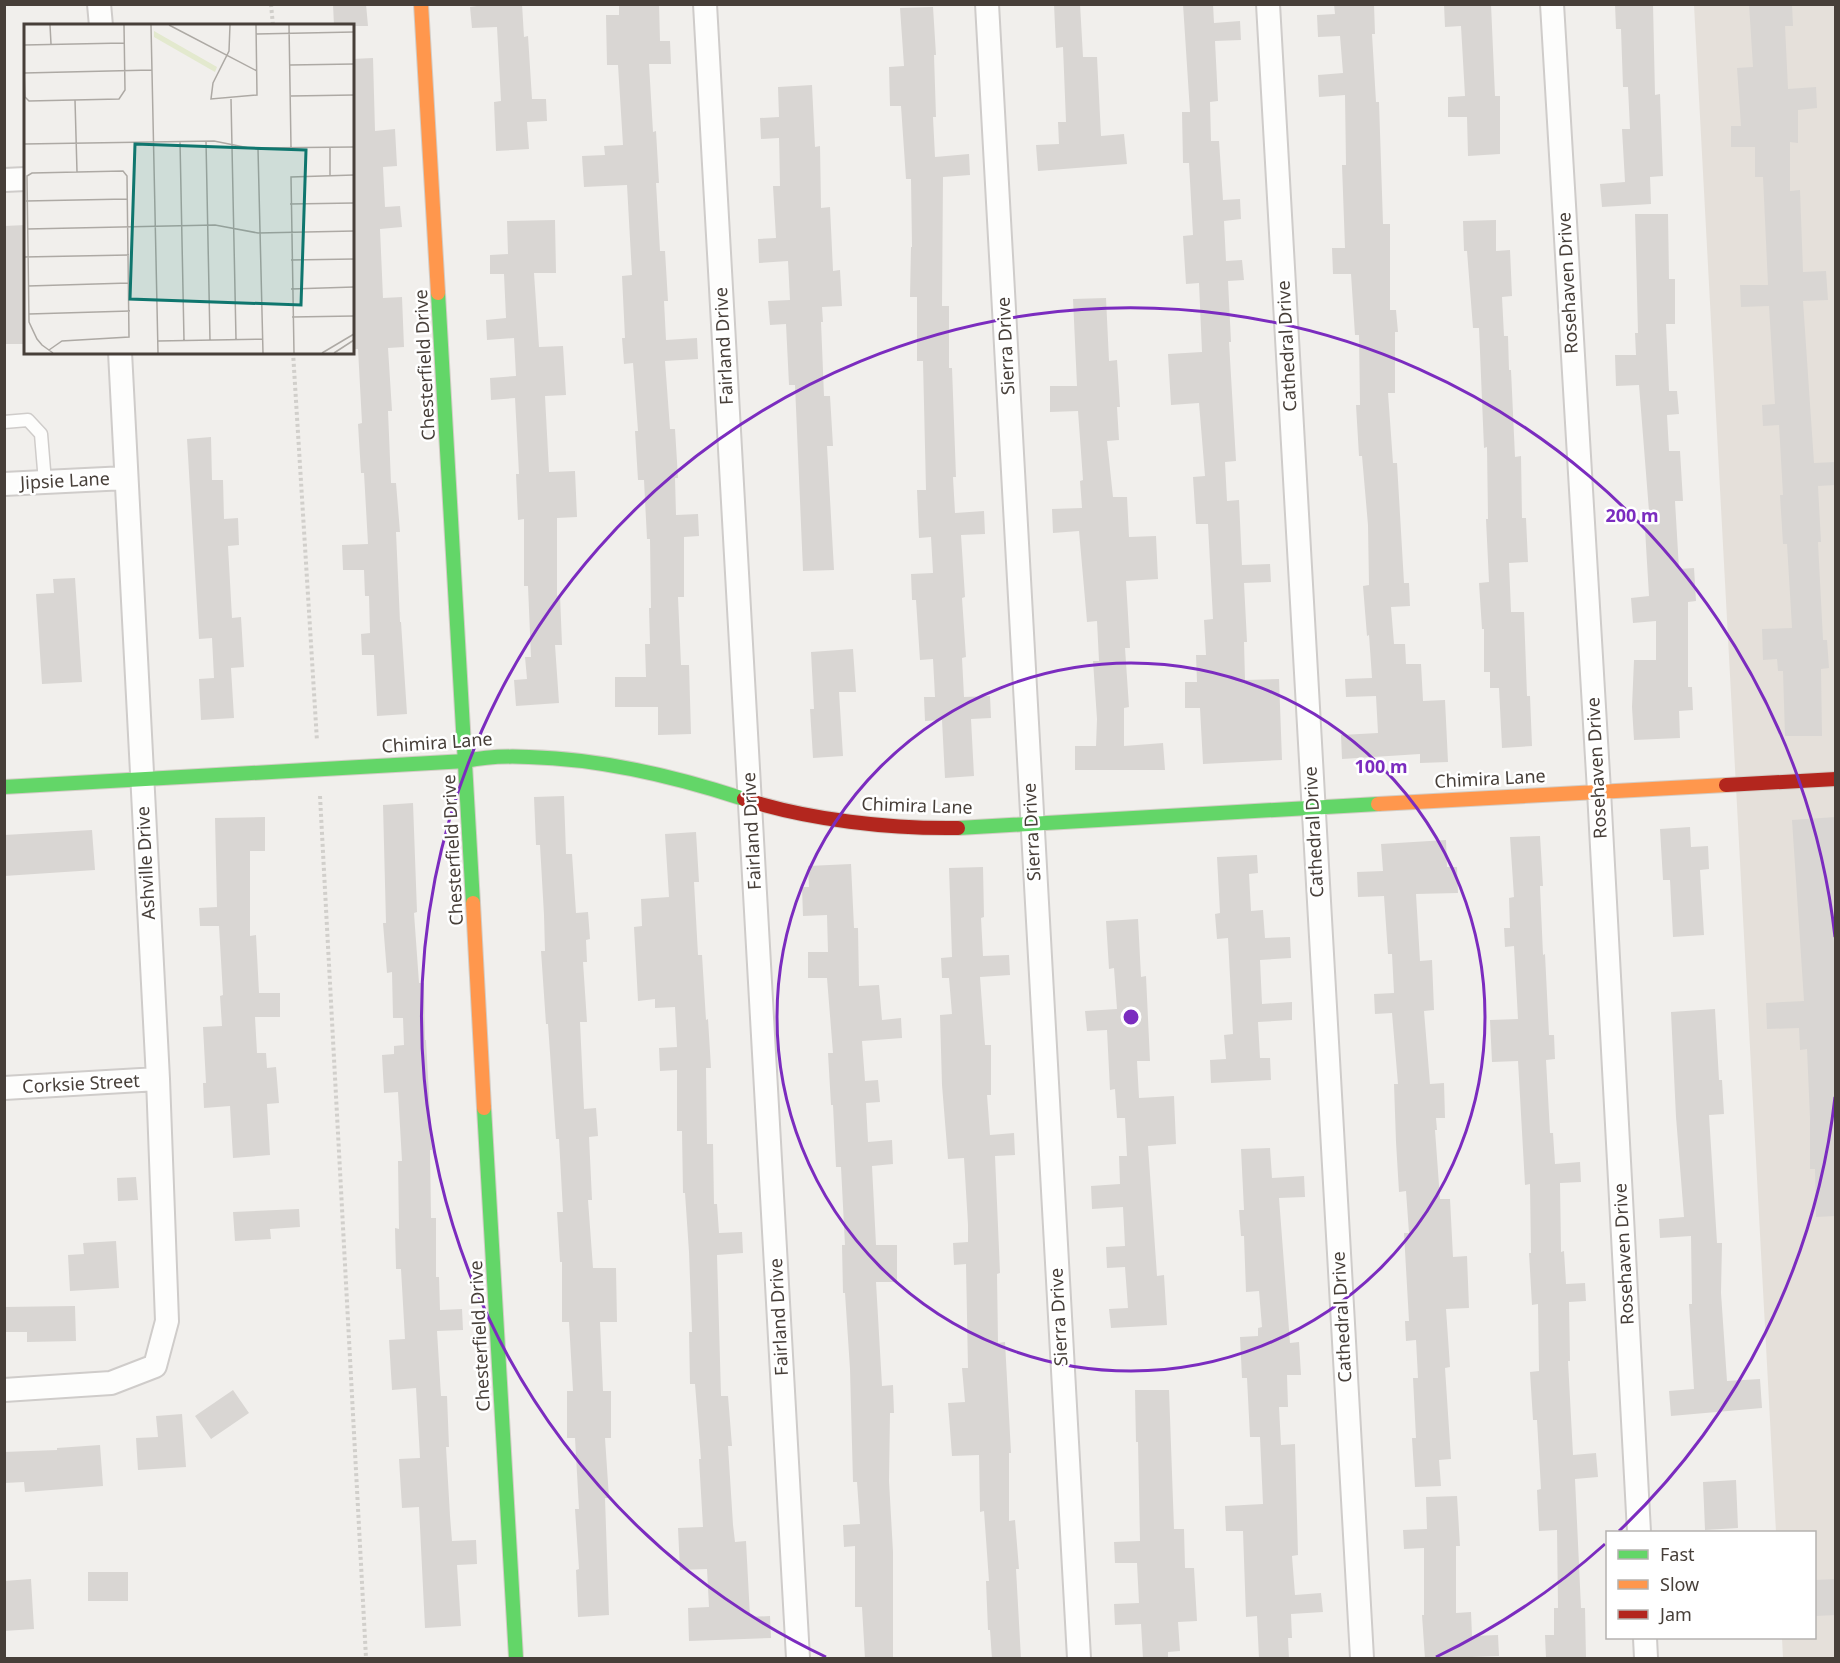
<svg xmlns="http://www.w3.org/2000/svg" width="1840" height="1663" viewBox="0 0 1840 1663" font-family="'Noto Sans',sans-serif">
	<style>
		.residential { fill: #e5e0da }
		.building { fill: #d9d6d3 }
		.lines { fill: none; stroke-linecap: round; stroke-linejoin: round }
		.lane-casing { stroke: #cfccca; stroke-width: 15 }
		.street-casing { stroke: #cfccca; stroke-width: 26 }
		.fast-casing { stroke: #d3cdc6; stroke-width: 16 }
		.slow-casing { stroke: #d3cdc6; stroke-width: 16 }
		.jam-casing { stroke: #d3cdc6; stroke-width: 16 }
		.path { stroke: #d1cfcb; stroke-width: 4; stroke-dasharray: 3 3; stroke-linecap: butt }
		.lane { stroke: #fdfdfc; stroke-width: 12 }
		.street { stroke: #fdfdfc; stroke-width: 22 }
		.fast { stroke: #63d668; stroke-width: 14 }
		.slow { stroke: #ff974d; stroke-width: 14 }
		.jam { stroke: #b3261e; stroke-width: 14 }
		.ring { fill: none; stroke: #7b2cbf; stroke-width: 3 }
		.labels { text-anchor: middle; stroke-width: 5; stroke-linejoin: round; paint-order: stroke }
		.street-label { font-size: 18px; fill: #473f39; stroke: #fff }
		.inset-road { fill: none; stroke: #ada9a4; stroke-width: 1.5 }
		.view { fill: #0f766e; fill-opacity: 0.15; stroke: #0f766e; stroke-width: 3 }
		.inset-edge { fill: none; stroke: #473f39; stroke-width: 3 }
		.centre { fill: #7b2cbf; stroke: #fff; stroke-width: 3 }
		.ring-label { font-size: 18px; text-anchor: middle; font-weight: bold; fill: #7b2cbf; stroke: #fff; stroke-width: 5; stroke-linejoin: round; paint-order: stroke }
	</style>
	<rect width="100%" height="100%" fill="#f1efec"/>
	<path class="residential" d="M1694 5H1835V1658H1783L1782 1638H1814V1532H1776Z"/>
	<path class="building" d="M333 4H366L368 26H334Z
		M490 4H522L524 37 528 36 532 99H546L547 121 527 122 529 149 496 151 494 102 501 101 497 27 472 28 470 7Z
		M619 4H659L660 41H670L671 64H649L653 132 656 131 659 183H656L660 251H665L668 301H664L666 340 697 338 698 359 665 361 670 429H675L678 478H675L676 515 698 514 699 536 684 537V597H678L681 665H689L691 734 658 735V707H615V677H646L645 644H650L649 608H651L650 539H647L644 480H638L635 431H638L633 363 624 364 622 338H625L622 276 632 275 627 185 584 187 582 156 605 155 604 146 623 145 618 65H607L606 15H619Z
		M1054 4H1080L1083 57H1097L1101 136 1124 134 1127 164 1038 171 1036 145 1059 144 1058 122H1066L1063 47 1056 48Z
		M1183 4H1213L1214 23 1240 21 1241 40 1215 41 1218 101 1210 102 1211 141H1219L1223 200 1240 199 1241 219 1224 221 1226 261 1242 260 1244 280 1228 281 1231 342H1229L1236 461 1225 462 1227 501 1239 500 1242 565 1270 564 1271 582 1244 583 1247 642H1244L1245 680 1279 679 1282 760 1203 764 1200 708H1185V682H1197L1196 655H1206L1204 620 1213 619 1208 524H1196L1193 477 1205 476 1199 403 1171 405 1168 354 1202 352 1199 283 1186 284 1183 236 1193 235 1189 163H1183L1182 112H1190Z
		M1334 4H1374L1375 34H1372L1376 102H1379L1383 224H1390V310H1396L1398 332H1395V393H1388L1393 463H1397L1404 583H1409L1410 606 1391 607 1394 644H1405L1406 664H1421L1423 701 1445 700 1448 762 1420 763V754L1342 759 1341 735 1378 733 1376 696 1346 697 1345 679 1372 678 1369 635 1367 636 1363 586 1369 585 1368 525 1362 456H1359L1356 405H1360L1359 335H1355L1351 274H1333L1332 248H1345L1342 165H1346L1345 95 1319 97 1318 75 1343 73 1340 36 1318 37 1317 15 1335 14Z
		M1444 4H1491L1495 96H1500V154L1468 156 1467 117H1448V97L1465 96 1461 26 1445 27Z
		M1615 4H1653L1655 95 1660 94 1663 176 1650 177 1651 204 1602 207 1600 184 1625 182 1622 129H1630L1628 87H1623L1621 29H1616Z
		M1749 4H1792L1793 26H1785L1788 89 1816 87 1817 108 1798 110V143L1790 142V191L1800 190 1803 272 1826 271 1828 300 1803 301 1814 463 1836 462V485L1818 486 1821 542H1818L1823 640H1827L1829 668 1821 669 1822 736H1785L1783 671H1778L1777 659 1763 660 1762 629 1792 628 1787 544H1783L1780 495H1783L1779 425 1763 426 1762 405 1775 404 1769 306 1741 307 1740 285H1768L1763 177H1755V147H1731V126H1741L1737 68 1753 67Z
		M933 7 936 55H934L936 117H933L935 157 969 154 970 175 943 177 942 306H949V368H952L956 477H953L955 513 984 511 985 534 961 535 965 597 962 598 966 657 962 658 964 697 990 696 991 718 971 719 974 776 945 778 942 720 925 721 924 697H935L933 659 920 660 916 600H912L911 574 933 573 931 537 919 538 917 490H926L923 361H917V297H910L911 247H912L911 179H906L901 106H890L889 67 904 66 900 8Z
		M373 58 375 131 395 129 397 166 383 167 385 207 400 206 402 227 380 229 383 298 402 297 404 347 388 348 392 411H388L391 483H396L400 532H396L400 622H401L407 714 377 716 374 655H362L361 634 370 633 369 596H365L364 570H343L342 545 368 544 364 473H361L358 424 362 423 358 349H352V59Z
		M812 85 815 147 820 146 821 208 830 207 833 271 840 270 842 306 822 307 823 322H821L824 396H830L833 446H827L834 570 803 571 795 385H789L786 324 770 325 768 301 790 300 788 261 759 263 758 239 776 238 773 186H780L779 138 761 139 760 118 779 117 778 87Z
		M1635 214H1668L1669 279H1675V324H1666L1669 391H1677L1679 414 1667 415 1669 451H1680L1683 501H1675L1679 569 1694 568 1696 601 1688 602V687H1692L1693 710 1679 711 1680 738 1634 740 1632 707 1634 660H1656V621L1633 623 1631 598 1649 596 1644 512 1649 511 1639 385 1616 386 1615 355H1636L1635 333H1638Z
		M555 220 556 273H534L539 347 563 346 566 395 545 396 549 472 575 471 577 517 557 518V596L560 595 562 645H555L559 703 516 706 514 680 527 679 525 657H531L528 586H524V519L518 520 516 474H519L515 398 491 400 490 378 516 376 514 338 487 340 486 320 506 318 504 274H490V255L508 254 507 221Z
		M1496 220V251L1510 250 1512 296 1502 297 1504 336H1508L1509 370H1511L1515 457 1521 456 1522 518H1526L1528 562 1509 563 1511 612H1524L1527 696H1530L1532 746 1502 748 1499 688H1490V672H1484V629H1482L1479 583 1489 582 1486 519H1488L1487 447 1484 448 1479 328H1473L1467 251H1464L1463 221Z
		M26 225V344H4V226Z
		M1106 298 1109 361 1117 360 1120 407H1117L1119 440 1107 441 1113 497H1127L1129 537 1156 536 1158 579 1126 581 1130 648H1125L1129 707 1124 708V746L1163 743 1165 770H1075V746H1096L1097 719 1093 661H1099L1097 621 1087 622 1079 531 1053 533 1052 509 1082 508 1080 481 1083 480 1078 411 1050 412V386H1077L1073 299Z
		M211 437 212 480H223L224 519 238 518 239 545 228 546 232 618 241 617 244 667 231 668 234 718 201 720 199 679 214 678 212 638 199 639 187 439Z
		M75 578 82 682 42 684 36 594 54 593 53 579Z
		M853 649 856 692H839L843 756 813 758 810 709H814L811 652Z
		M564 796 566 854H572L576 913 588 912 590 939 586 940 587 962H583L587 1022H580L584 1109 596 1108 598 1136 589 1137 592 1200H588L593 1268H616L617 1322H600L603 1391H611V1438H605L609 1498H605L609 1615 578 1617 576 1570 579 1569 575 1509H579L575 1438H567V1391H573L569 1322H562V1262H560L557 1212H563L559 1139H556L548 1024H546L541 951H545L544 915 540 845H536L534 797Z
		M413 803 417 912 414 913 419 983H424L425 1040H426L432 1150H430L431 1218H436V1277H439L440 1310 462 1309 463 1330 437 1331 441 1396H447L449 1447H446L450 1516 452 1541 476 1540 477 1564 457 1565 461 1626 425 1628 419 1507 402 1508 399 1459 420 1458 416 1388 392 1390 389 1340 405 1339 401 1269H396L395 1228 399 1229 398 1161H402L398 1092 384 1093 382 1055 394 1054V1046L404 1045 403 1018H393L392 972 387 973 383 923H386L383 805Z
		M265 817V851H250V936L256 935 259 993H280V1017H255L257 1053H266L267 1068 276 1067 279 1103 267 1104 270 1155 233 1158 230 1106 204 1108 203 1083H206L203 1027 222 1026 220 996 223 995 219 926H200L199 908 217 907 215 818Z
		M1836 817V1216L1816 1217 1815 1169H1810V1118L1807 1049 1800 1050 1799 1028 1767 1029 1766 1003 1804 1001 1792 820Z
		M1690 827 1691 847 1708 846 1709 869 1700 870 1704 935 1673 937 1670 880H1663L1660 829Z
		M92 830 95 870 4 876V835Z
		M696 832 699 882H694L698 955H702L706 1020 708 1019 711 1068H706L707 1144H713L714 1204H717L719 1233 742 1232 743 1253 717 1255 721 1396H728L732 1446H728L733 1525 735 1542 746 1541 750 1617 770 1616 771 1638 689 1641 688 1608 709 1607 707 1569 680 1570 678 1528 703 1527 699 1459H701L695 1384H690L689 1332H692L689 1252 685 1193H683L682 1131H677V1070L660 1071 659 1048 677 1047 675 1007 655 1008V999L638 1001 634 927 642 926 641 899 669 897 665 834Z
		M1540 836 1543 886H1540L1543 955 1545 954 1549 1035H1554L1555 1059 1546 1060 1550 1133H1553L1555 1164 1580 1162 1581 1182 1560 1183 1561 1252 1564 1251 1566 1284 1585 1283 1586 1301 1569 1302 1570 1361H1568L1573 1455 1596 1453 1598 1477 1575 1479 1581 1608H1585L1586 1658H1546L1545 1635H1554V1608H1558L1557 1530 1539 1531 1537 1490 1541 1489 1537 1420H1533L1530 1372 1539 1371 1538 1304 1532 1305 1529 1253H1531L1530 1184 1525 1185 1518 1061 1492 1062 1490 1020 1518 1019 1514 946 1505 947 1504 928H1510L1509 898 1514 897 1510 837Z
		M1446 840 1447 867H1457L1458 893 1416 894 1420 961 1432 960 1434 1010 1424 1011 1430 1084 1444 1083 1445 1118H1436L1437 1130H1435L1440 1199H1450L1453 1257 1467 1256 1469 1308 1446 1309 1450 1367 1445 1368 1451 1459 1439 1460 1441 1486 1415 1487 1412 1438H1416L1413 1378H1418L1416 1340 1406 1341 1405 1321H1409L1404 1233H1409L1406 1191 1399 1192 1396 1142 1394 1084H1398L1392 1013 1375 1014 1374 994 1394 993 1392 954H1388L1384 896 1358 897 1357 872 1383 871 1381 844Z
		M1257 855 1258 873 1249 874 1251 911 1263 910 1265 938 1290 937 1291 958 1260 960 1262 1004 1292 1002V1020L1258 1022 1260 1058H1270L1271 1080 1211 1083 1210 1060 1226 1059 1224 1035 1233 1034 1228 938 1217 939 1215 914 1220 913 1217 857Z
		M851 864 854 928H858L859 986 879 985 882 1020 901 1018 902 1038 862 1041 865 1081 878 1080 880 1102 866 1103 868 1142 892 1140 893 1164 872 1166 876 1245H897V1282H876L882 1386 893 1385 894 1413H890L889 1481 893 1552V1659H865L862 1607H855V1546L844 1547 843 1525 860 1524 857 1482H853L850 1369 845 1293H843L842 1245H845L841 1167H836L833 1105H831L828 1053H833L827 978H808V952H828L827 915 803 916 802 887H809L808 866Z
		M983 867 984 917 981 918 983 956 1009 955 1010 975 980 977 985 1045H991V1095H987L990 1135 1014 1133 1015 1155 995 1156 1000 1273 997 1274 998 1343 1005 1342 1011 1453H1009V1521L1015 1520 1019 1569H1016L1021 1659H992L990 1630H988L986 1581H989L984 1511 980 1512 979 1455 952 1456 948 1403 965 1402 962 1368H968L966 1264 954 1265 953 1243 968 1242V1225L964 1158 948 1159 942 1085 940 1015 952 1014 949 978H942L941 958 952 957 949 868Z
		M1138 919 1141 977 1146 976 1150 1061H1137L1139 1098 1174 1096 1176 1144 1148 1146 1157 1276 1164 1275 1167 1325 1111 1328 1109 1309 1128 1308 1125 1267 1107 1268 1106 1247 1125 1246 1123 1207 1092 1209 1091 1186 1120 1184 1119 1156H1127L1125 1118H1117L1115 1089 1110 1090 1107 1030 1087 1031 1085 1011 1117 1009 1114 968 1109 969 1106 921Z
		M1715 1009 1719 1080H1722L1724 1114 1709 1115 1717 1243H1722L1721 1293 1727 1381 1760 1379 1762 1408 1671 1416 1669 1391 1694 1389 1689 1304H1692L1691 1236 1660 1238 1659 1219 1684 1217 1676 1117 1671 1012Z
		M1270 1148 1272 1178 1304 1176 1305 1197 1279 1198 1290 1343 1299 1342 1301 1375H1287L1288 1407H1279L1281 1445 1295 1444 1298 1555 1292 1556 1295 1595 1321 1593 1323 1612 1291 1614 1292 1638H1288L1289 1659H1259L1257 1616 1246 1617 1243 1531H1226L1225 1506 1263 1504 1260 1437H1250L1247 1378H1242L1240 1337 1258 1336V1328L1262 1327 1259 1291 1246 1292 1244 1236H1241L1239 1210H1244L1241 1149Z
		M136 1177 138 1200 118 1201 117 1178Z
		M299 1209 300 1227 270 1229 271 1239 235 1241 233 1212Z
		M116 1241 119 1288 70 1291 68 1255 84 1254 83 1243Z
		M75 1306 76 1341 27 1342V1332H4V1307Z
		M233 1390 249 1413 211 1439 195 1416Z
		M1135 1390H1169L1174 1529H1184L1185 1568H1194L1197 1621 1178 1622 1180 1651 1168 1652V1659H1143L1141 1624 1115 1625 1114 1604 1139 1603 1137 1563H1115L1114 1542 1140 1541 1138 1442H1136Z
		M182 1414 186 1467 138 1470 136 1438 158 1437 156 1416Z
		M100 1445 103 1486 25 1492 24 1482 4 1483V1452L57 1450V1448Z
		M1736 1480 1738 1528 1705 1530 1703 1482Z
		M1457 1496 1460 1546H1456V1613L1471 1612 1472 1636 1498 1635 1499 1656 1472 1657V1659H1425L1422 1615H1424V1548L1404 1549 1403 1530 1427 1529 1426 1497Z
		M88 1572H128V1601H88Z
		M31 1579 34 1629 4 1631V1581Z
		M1836 1579V1615L1815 1616V1580Z"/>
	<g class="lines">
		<defs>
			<path id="lane" d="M4 422 28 420 41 434 45 482"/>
			<path id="street" d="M99 4 101 26
				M705 4 798 1658
				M987 4 1079 1658
				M1268 4 1362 1658
				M1552 4 1599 791 1639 1532
				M4 180 26 179
				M4 484 126 478
				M4 1088 158 1079
				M4 1390 111 1383 155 1366 167 1321 158 1079 120 352
				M1645 1638 1646 1658"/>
			<path id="fast" d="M438 293 473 903
				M4 787 466 761C488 756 507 756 529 757 603 759 674 776 744 799
				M958 828 1378 804
				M484 1108 516 1658"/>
			<path id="slow" d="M421 4 438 293
				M1378 804 1726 785
				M473 903 484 1108"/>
			<path id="jam" d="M1726 785 1836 779
				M744 799C809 820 890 829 958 828"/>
		</defs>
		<use href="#lane" class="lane-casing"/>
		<use href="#street" class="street-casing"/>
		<use href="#fast" class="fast-casing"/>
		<use href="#slow" class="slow-casing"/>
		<use href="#jam" class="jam-casing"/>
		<path class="path" d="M271 4 273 26
			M293 352 317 741
			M320 796 366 1658"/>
		<use href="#lane" class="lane"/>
		<use href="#street" class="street"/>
		<use href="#fast" class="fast"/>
		<use href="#slow" class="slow"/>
		<use href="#jam" class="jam"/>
	</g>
	<g class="ring">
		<circle cx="1131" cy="1017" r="354"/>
		<path d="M1835 1097A709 709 0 0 1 1619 1531M1605 1544A709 709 0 0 1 1436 1657M826 1657A709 709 0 1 1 1835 937"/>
	</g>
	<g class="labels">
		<g class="street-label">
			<text transform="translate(1568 283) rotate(-93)" y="6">Rosehaven Drive</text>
			<text transform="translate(724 346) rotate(-93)" y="6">Fairland Drive</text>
			<text transform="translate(1006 346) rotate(-93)" y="6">Sierra Drive</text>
			<text transform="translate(1287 346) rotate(-93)" y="6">Cathedral Drive</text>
			<text transform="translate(425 365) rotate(-93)" y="6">Chesterfield Drive</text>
			<text transform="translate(65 481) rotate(-3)" y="6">Jipsie Lane</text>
			<text transform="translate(437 743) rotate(-4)" y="6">Chimira Lane</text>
			<text transform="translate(1597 768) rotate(-93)" y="6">Rosehaven Drive</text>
			<text transform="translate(1490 779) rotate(-3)" y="6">Chimira Lane</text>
			<text transform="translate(917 806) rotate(2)" y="6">Chimira Lane</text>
			<text transform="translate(752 831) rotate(-93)" y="6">Fairland Drive</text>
			<text transform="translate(1032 832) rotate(-93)" y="6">Sierra Drive</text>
			<text transform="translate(1314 832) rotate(-93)" y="6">Cathedral Drive</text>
			<text transform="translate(453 850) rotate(-93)" y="6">Chesterfield Drive</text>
			<text transform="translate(146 863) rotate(-93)" y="6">Ashville Drive</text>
			<text transform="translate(81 1084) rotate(-3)" y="6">Corksie Street</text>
			<text transform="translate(1624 1254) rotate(-93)" y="6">Rosehaven Drive</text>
			<text transform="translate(779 1317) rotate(-93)" y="6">Fairland Drive</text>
			<text transform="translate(1059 1317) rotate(-93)" y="6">Sierra Drive</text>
			<text transform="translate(1342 1317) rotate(-93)" y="6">Cathedral Drive</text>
			<text transform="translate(480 1336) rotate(-93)" y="6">Chesterfield Drive</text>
		</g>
	</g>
	<g transform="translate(24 24)">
		<rect width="330" height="330" fill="#f1efec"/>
		<path d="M130 7 193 43 191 48 130 13Z" fill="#e3e9ce"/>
		<path class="inset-road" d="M26 1 27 20M127 1 134 329M145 1 233 47M206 1 205 27 189 59 187 75 233 71 232 1M265 1 267 123M232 10 330 8M0 21 100 19M266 41 330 40M0 46 1 73 5 77 95 75 101 66 100 1M0 49 128 46M267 72 330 71M207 75 212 315M51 76 53 148M156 117 160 316M182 117 186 316M0 120 190 117 225 124 330 123M306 123V151M234 125 239 329M2 177 103 175M266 180 330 179M3 205 191 201 234 209 330 207M0 233 105 231M267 236 330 235M4 262 105 259M267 265 330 263M5 290 106 287M268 293 330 292M134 317 239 315M25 326 38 317 105 313 103 152 99 147 8 149 3 152 5 298 13 315 18 321 29 329M270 329 267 153 330 151M298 329 330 310M310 329 330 316"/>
		<path class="view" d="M111 120 282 126 277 281 106 275Z"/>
		<rect width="330" height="330" class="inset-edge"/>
	</g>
	<circle cx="1131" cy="1017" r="9" class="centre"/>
	<g class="ring-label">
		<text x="1632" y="522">200 m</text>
		<text x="1381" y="773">100 m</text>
	</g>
	<rect width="1840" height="1663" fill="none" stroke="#473f39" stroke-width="12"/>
	<rect x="1606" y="1531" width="210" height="108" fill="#ffffff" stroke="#b5b2b0" stroke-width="1.5"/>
	<rect x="1618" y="1550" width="30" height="9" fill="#63d668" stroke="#b5b2b0" stroke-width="1.5"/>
	<text x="1660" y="1561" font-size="18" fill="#473f39">Fast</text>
	<rect x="1618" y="1580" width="30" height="9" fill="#ff974d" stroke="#b5b2b0" stroke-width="1.5"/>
	<text x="1660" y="1591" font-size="18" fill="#473f39">Slow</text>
	<rect x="1618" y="1610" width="30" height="9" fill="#b3261e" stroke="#b5b2b0" stroke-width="1.5"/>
	<text x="1660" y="1621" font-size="18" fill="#473f39">Jam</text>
</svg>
